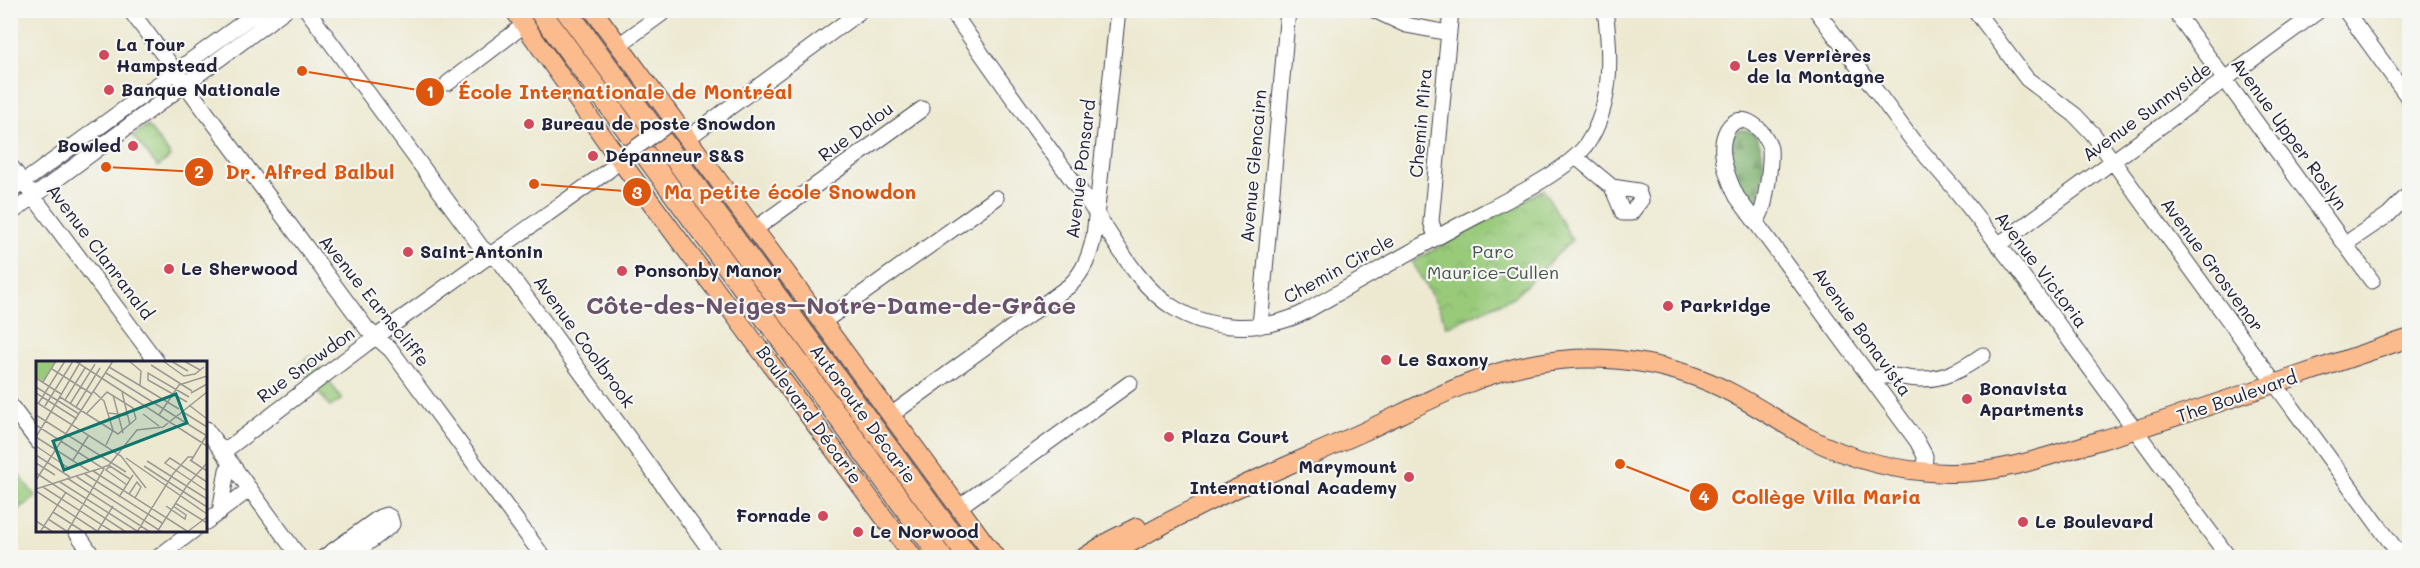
<svg xmlns="http://www.w3.org/2000/svg" width="2420" height="568" viewBox="0 0 2420 568" font-family="Mali,sans-serif">
	<style>
		.forest { fill: url(#forest-firs); stroke: #4e6852; stroke-width: 1.5 }
		.park { fill: url(#park-crowns); stroke: #5d765a; stroke-width: 1.5 }
		.lines { fill: none; stroke-linecap: round; stroke-linejoin: round }
		.minor-casing { stroke: #404052; stroke-width: 17 }
		.major-casing { stroke: #404052; stroke-width: 20 }
		.highway-casing { stroke: #404052; stroke-width: 23 }
		.minor { stroke: #fff; stroke-width: 15 }
		.major { stroke: #fbbb8c; stroke-width: 18 }
		.highway { stroke: #fbbb8c; stroke-width: 21 }
		.minor-bridge-casing { stroke: #404052; stroke-width: 17; stroke-linecap: butt }
		.minor-bridge { stroke: #fff; stroke-width: 15 }
		.poi-dot { fill: #d1495b; stroke: #f6f6f2; stroke-width: 2 }
		.labels { text-anchor: middle; stroke-width: 4.5; stroke-linejoin: round; paint-order: stroke }
		.poi-label { font-size: 18px; font-weight: bold; fill: #22223b; stroke: #f6f6f2; text-anchor: start }
		.street-label { font-size: 18px; fill: #22223b; stroke: #f6f6f2 }
		.park-label { font-size: 18px; fill: #45544e; stroke: #f6f6f2 }
		.district-label { font-size: 24px; font-weight: bold; fill: #68536b; stroke: #f6f6f2 }
		.inset-road { fill: none; stroke: #9c9995; stroke-width: 1.5 }
		.view { fill: #0f766e; fill-opacity: 0.15; stroke: #0f766e; stroke-width: 3 }
		.inset-edge { fill: none; stroke: #22223b; stroke-width: 3 }
		.leader { fill: none; stroke: #de560e; stroke-width: 2 }
		.callout-dot { fill: #de560e; stroke: #f6f6f2; stroke-width: 2 }
		.mark-label { font-size: 18px; text-anchor: middle; font-weight: bold; fill: #fff }
		.callout-label { font-size: 20px; text-anchor: middle; font-weight: bold; fill: #de560e; stroke: #f6f6f2; stroke-width: 4.5; stroke-linejoin: round; paint-order: stroke }
	</style>
	<defs>
		<pattern id="forest-firs" width="22" height="20" patternUnits="userSpaceOnUse" patternTransform="scale(1.5)"><rect width="22" height="20" fill="#7aae6a"/><path d="M5 1l3.5 6h-7zM16 11l3.5 6h-7z" fill="#648d58"/></pattern>
		<pattern id="park-crowns" width="20" height="18" patternUnits="userSpaceOnUse" patternTransform="scale(1.5)"><rect width="20" height="18" fill="#98ca7a"/><path d="M2 6a3 3 0 1 1 6 0M12 15a3 3 0 1 1 6 0" fill="none" stroke="#83ad6a"/></pattern>
	</defs>
	<rect width="100%" height="100%" fill="#f6f6f2"/>
	<filter id="ink" filterUnits="userSpaceOnUse"><feTurbulence type="fractalNoise" baseFrequency=".0167" numOctaves="2"/><feDisplacementMap in="SourceGraphic" scale="12" xChannelSelector="R" yChannelSelector="G"/><feConvolveMatrix kernelMatrix="1 2 1 2 8 2 1 2 1" color-interpolation-filters="sRGB"/></filter>
	<filter id="wash" filterUnits="userSpaceOnUse"><feTurbulence type="fractalNoise" baseFrequency=".008" numOctaves="4" result="noise"/><feDisplacementMap in="SourceGraphic" scale="24" xChannelSelector="R" yChannelSelector="G"/><feGaussianBlur stdDeviation="1.35" result="paint"/><feColorMatrix in="noise" values="0 0 0 0 0 0 0 0 0 0 0 0 0 0 0 0 0 1.4 0 .05"/><feComposite in="paint" operator="in"/></filter>
	<g filter="url(#wash)">
		<rect width="100%" height="100%" fill="#ede9d1"/>
		<path class="forest" d="M1739 130C1771 125 1766 190 1754 205L1747 201 1731 165 1732 137Z"/>
		<path class="park" d="M147 125 171 156 158 167 133 136Z
			M1544 189 1572 240 1515 296 1447 327 1440 310 1412 262Z
			M311 356 342 399 330 407 299 365Z
			M19 475 36 497 11 515V481Z"/>
	</g>
	<g filter="url(#ink)">
		<g class="lines">
			<defs>
				<path id="minor" d="M130 10 367 329 391 350 544 558
					M307 10 481 247 502 264 716 558
					M951 10C996 75 1042 139 1089 203 1114 238 1136 285 1174 308 1211 331 1261 332 1301 314 1352 285 1404 255 1456 227 1490 208 1566 174 1587 144 1613 105 1611 54 1605 10
					M1374 10 1406 25 1449 33
					M1816 10 1913 141 1954 188 2016 267 2229 558
					M1975 10 2027 79 2075 115 2093 134 2402 558
					M2174 10 2372 281
					M2345 10 2410 100
					M619 45 667 10
					M448 83 524 25
					M688 138 858 13
					M1576 157 1612 187 1623 213H1631L1641 200 1638 191 1612 187
					M10 165 157 362
					M10 192 260 10
					M10 214 285 10
					M1756 221C1765 210 1765 195 1768 182 1769 171 1771 160 1770 149 1767 132 1741 106 1727 130 1716 150 1728 179 1737 197L1917 441 1925 456 1924 471
					M755 229 922 109
					M1436 238 1431 221 1451 10
					M2345 244 2388 215 2410 193
					M1998 245 2320 10
					M823 322 996 198
					M1260 326 1288 10
					M1873 380C1887 371 1904 379 1919 379 1944 380 1963 369 1983 355
					M10 405 38 442
					M891 415 1069 286C1084 272 1090 255 1094 236L1118 10
					M206 429 300 558
					M223 452 366 344 609 170 627 154
					M959 507 1130 383
					M220 512 227 470 232 464
					M206 522 250 489
					M75 530 94 558
					M157 558 194 530
					M323 558 380 517 386 515 390 517 392 524 389 527 348 558"/>
				<path id="major" d="M514 10 611 148 914 558
					M593 10 996 558
					M1083 558 1111 540 1137 527
					M1106 558C1187 506 1277 471 1363 432 1417 407 1473 375 1532 364 1585 354 1639 358 1690 375 1733 389 1769 416 1807 437 1851 460 1899 472 1948 473 2001 474 2048 456 2098 441 2203 410 2306 372 2410 338"/>
				<path id="highway" d="M539 10 942 558
					M566 10 969 558"/>
			</defs>
			<use href="#minor" class="minor-casing"/>
			<use href="#major" class="major-casing"/>
			<use href="#highway" class="highway-casing"/>
			<use href="#minor" class="minor"/>
			<use href="#major" class="major"/>
			<use href="#highway" class="highway"/>
			<defs>
				<path id="minor-bridge" d="M627 154 667 125"/>
			</defs>
			<use href="#minor-bridge" class="minor-bridge-casing"/>
			<use href="#minor-bridge" class="minor-bridge"/>
		</g>
	</g>
	<g class="poi-dot">
		<circle cx="104" cy="55" r="6"/>
		<circle cx="1735" cy="66" r="6"/>
		<circle cx="109" cy="90" r="6"/>
		<circle cx="529" cy="124" r="6"/>
		<circle cx="133" cy="146" r="6"/>
		<circle cx="593" cy="156" r="6"/>
		<circle cx="408" cy="252" r="6"/>
		<circle cx="169" cy="269" r="6"/>
		<circle cx="622" cy="271" r="6"/>
		<circle cx="1668" cy="306" r="6"/>
		<circle cx="1386" cy="360" r="6"/>
		<circle cx="1967" cy="399" r="6"/>
		<circle cx="1169" cy="437" r="6"/>
		<circle cx="1409" cy="477" r="6"/>
		<circle cx="823" cy="516" r="6"/>
		<circle cx="2023" cy="522" r="6"/>
		<circle cx="858" cy="532" r="6"/>
	</g>
	<g class="labels">
		<g class="poi-label">
			<text x="116" y="51">La Tour<tspan x="116" dy="21">Hampstead</tspan></text>
			<text x="1747" y="62">Les Verrières<tspan x="1747" dy="21">de la Montagne</tspan></text>
			<text x="121" y="96">Banque Nationale</text>
			<text x="541" y="130">Bureau de poste Snowdon</text>
			<text x="121" y="152" text-anchor="end">Bowled</text>
			<text x="605" y="162">Dépanneur S&amp;S</text>
			<text x="420" y="258">Saint-Antonin</text>
			<text x="181" y="275">Le Sherwood</text>
			<text x="634" y="277">Ponsonby Manor</text>
			<text x="1680" y="312">Parkridge</text>
			<text x="1398" y="366">Le Saxony</text>
			<text x="1979" y="395">Bonavista<tspan x="1979" dy="21">Apartments</tspan></text>
			<text x="1181" y="443">Plaza Court</text>
			<text x="1397" y="473" text-anchor="end">Marymount<tspan x="1397" dy="21">International Academy</tspan></text>
			<text x="811" y="522" text-anchor="end">Fornade</text>
			<text x="2035" y="528">Le Boulevard</text>
			<text x="870" y="538">Le Norwood</text>
		</g>
		<g class="street-label">
			<text transform="translate(2147 112) rotate(-36)" y="6">Avenue Sunnyside</text>
			<text transform="translate(1421 123) rotate(-85)" y="6">Chemin Mira</text>
			<text transform="translate(856 132) rotate(-36)" y="6">Rue Dalou</text>
			<text transform="translate(2289 134) rotate(54)" y="6">Avenue Upper Roslyn</text>
			<text transform="translate(1254 166) rotate(-85)" y="6">Avenue Glencairn</text>
			<text transform="translate(1081 169) rotate(-83)" y="6">Avenue Ponsard</text>
			<text transform="translate(100 252) rotate(53)" y="6">Avenue Clanranald</text>
			<text transform="translate(2212 265) rotate(54)" y="6">Avenue Grosvenor</text>
			<text transform="translate(1339 269) rotate(-29)" y="6">Chemin Circle</text>
			<text transform="translate(2041 270) rotate(53)" y="6">Avenue Victoria</text>
			<text transform="translate(374 301) rotate(51)" y="6">Avenue Earnscliffe</text>
			<text transform="translate(1862 332) rotate(54)" y="6">Avenue Bonavista</text>
			<text transform="translate(584 342) rotate(54)" y="6">Avenue Coolbrook</text>
			<text transform="translate(306 365) rotate(-36)" y="6">Rue Snowdon</text>
			<text transform="translate(2237 397) rotate(-19)" y="6">The Boulevard</text>
			<text transform="translate(863 414) rotate(54)" y="6">Autoroute Décarie</text>
			<text transform="translate(809 415) rotate(54)" y="6">Boulevard Décarie</text>
		</g>
		<g class="park-label">
			<text x="1493" y="258">Parc<tspan x="1493" dy="21">Maurice-Cullen</tspan></text>
		</g>
		<g class="district-label">
			<text x="831" y="314">Côte-des-Neiges–Notre-Dame-de-Grâce</text>
		</g>
	</g>
	<g transform="translate(36 361)">
		<rect width="171" height="171" fill="#ede9d1"/>
		<path d="M0 0H20L7 20 0 16Z" fill="#98ca7a"/>
		<path class="inset-road" d="M39 0 171 85M93 0 105 10 104 24M127 0 148 15 159 13 168 6M135 0 152 10M148 0 164 9M115 4 156 30M73 6 143 48M16 8 56 33M70 12 171 75M0 17 25 33M7 21 20 0M0 26 43 53M58 31 68 40 77 69 70 84M86 31 94 64M0 32 41 58M155 32 171 23M77 34 87 72M24 36 82 73 100 58M29 39 49 7M0 41 85 95 110 127M151 41 112 19V12L153 36M2 43 29 0M34 43 59 3M153 44 171 58M9 45 37 0M40 46 64 7M147 51 171 66M51 52 71 31 97 47 100 58M72 52 91 54M107 53 123 65M0 54 90 111M123 54 143 24 171 15M0 64 68 108 31 171M0 76 45 0M0 76 53 110M0 85 34 108M0 94 34 116M90 97 171 153M37 99 53 74M154 99 171 110M111 100 171 138M155 100 170 75M0 102 19 114M108 105 171 146M57 110 151 170M57 110 73 104 101 69 127 66 171 31M0 112 90 171M49 113 126 162M41 116 126 171M31 117 114 171M0 119 77 0M24 121 101 170M171 121 134 97 129 102 171 130M91 124 70 109 74 105 94 118M7 126 77 171M0 128 59 109M0 130 61 170M93 133 101 121 105 126 99 137M83 136 97 114M139 142 171 162M130 145 149 158 150 154 137 145M17 151 48 171M12 158 32 171M0 160 17 171M4 171 30 131M61 171 77 145M101 171 137 113 152 96H157M121 171 152 123 171 102M151 171 171 156"/>
		<path class="view" d="M140 33 151 62 28 109 17 80Z"/>
		<rect width="171" height="171" class="inset-edge"/>
	</g>
	<path class="leader" d="M302 71L430 92M106 167L199 172M534 184L637 192M1620 464L1704 497"/>
	<g class="callout-dot">
		<circle cx="302" cy="71" r="6"/>
		<circle cx="106" cy="167" r="6"/>
		<circle cx="534" cy="184" r="6"/>
		<circle cx="1620" cy="464" r="6"/>
		<circle cx="430" cy="92" r="15"/>
		<circle cx="199" cy="172" r="15"/>
		<circle cx="637" cy="192" r="15"/>
		<circle cx="1704" cy="497" r="15"/>
	</g>
	<g class="mark-label">
		<text x="430" y="98">1</text>
		<text x="199" y="178">2</text>
		<text x="637" y="199">3</text>
		<text x="1704" y="503">4</text>
	</g>
	<g class="callout-label">
		<text x="625" y="99">École Internationale de Montréal</text>
		<text x="310" y="179">Dr. Alfred Balbul</text>
		<text x="790" y="199">Ma petite école Snowdon</text>
		<text x="1826" y="504">Collège Villa Maria</text>
	</g>
	<rect width="2420" height="568" fill="none" stroke="#f6f6f2" stroke-width="36"/>
</svg>
